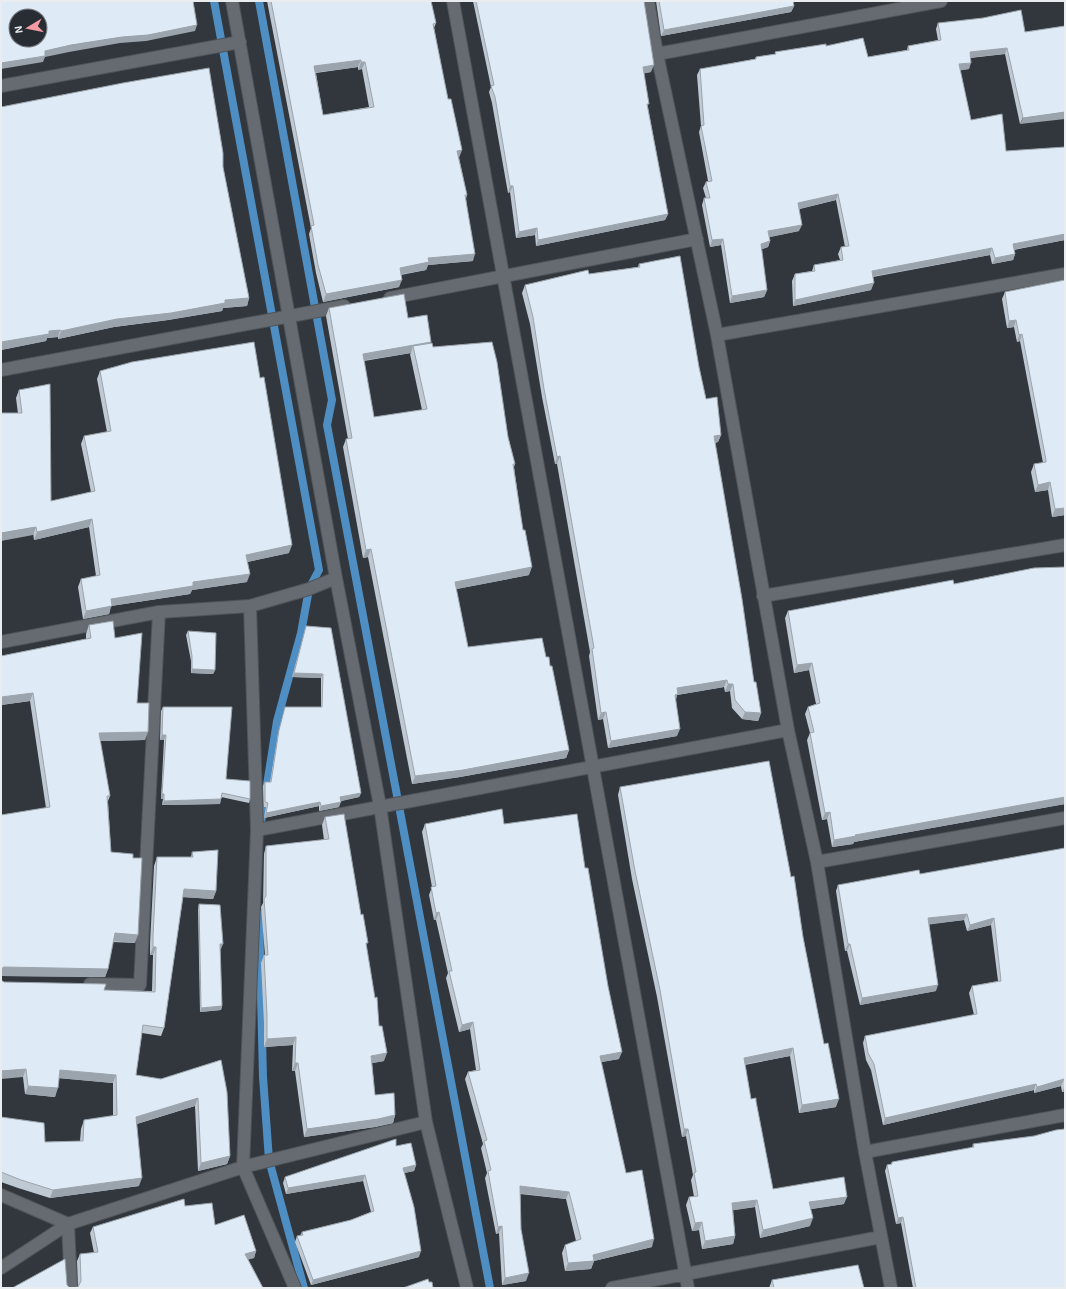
<svg xmlns="http://www.w3.org/2000/svg" width="1066" height="1289" viewBox="0 0 1066 1289" font-family="'Alegreya Sans',sans-serif">
	<style>
		.lines { fill: none; stroke-linecap: round; stroke-linejoin: round }
		.stream { stroke: #4f8ec3; stroke-width: 8 }
		.minor-casing { stroke: #4f5458; stroke-width: 14 }
		.minor { stroke: #656b71; stroke-width: 12 }
		.wall { fill: #bfc9d4; fill-rule: evenodd }
		.shaded-wall { fill: #9ba4ac }
		.building { fill: #deeaf6; stroke: #9ba4ac; fill-rule: evenodd }
	</style>
	<rect width="100%" height="100%" fill="#31373c"/>
	<g class="lines">
		<path class="stream" d="M214 1 319 570 309 589 301 633 277 721 261 823
			M259 1 332 400 327 425 490 1288
			M259 914 263 1077 269 1160 304 1288"/>
		<defs>
			<path id="minor" d="M232 1 336 578 380 806 426 1122 467 1288
				M453 1 688 1288
				M648 1 657 54 717 335 788 730 817 862 865 1152 891 1288
				M657 54 941 1
				M1 86 240 42
				M390 298 697 239
				M717 335 1065 274
				M1 370 344 306
				M763 596 1065 545
				M250 606 257 830 243 1167 295 1288
				M1 642 159 612 250 606 309 589 336 578
				M257 830 788 730
				M817 862 1065 818
				M90 984 140 985 159 612
				M865 1152 1065 1115
				M1 1195 68 1224 71 1288
				M1 1268 68 1224 243 1167 426 1122
				M612 1288 881 1237"/>
		</defs>
		<use href="#minor" class="minor-casing"/>
		<use href="#minor" class="minor"/>
	</g>
	<path class="wall" d="M267 1H431L436 23 434 28 459 158 467 195 466 199 473 261 428 265 426 270 401 275 399 287 323 302 316 273 309 234 311 228ZM358 67V70L362 69 369 107 323 115 316 73Z
		M473 1H644L651 72 644 73 648 108 668 214 665 220 536 246 535 235 516 238 510 192 508 193 492 103 489 92 491 87Z
		M656 1H793L794 6 791 12 661 36Z
		M938 23 1025 32 1065 26 1020 124 1005 54 970 58 969 69 960 70 971 120 1006 151 1065 240 1014 250 1015 254 1013 260 992 264 990 255 873 277 871 290 793 306 792 281 795 274 812 271 814 265 840 260 838 254 841 247H845L836 200 799 209V231L769 237 770 241 768 247 761 249 767 290 764 297 730 303 721 245 710 247 702 205 704 198H706L703 188 706 182 708 181 699 132 701 126 697 75 700 69 755 59 756 57 775 54V52L826 46 868 57 907 50 908 46 938 40 936 29Z
		M1 107 223 167 249 298 247 306 223 308 222 311 168 320 114 327 58 339V337L47 338 46 341 1 350Z
		M639 264 699 367 706 399 721 435 718 442 715 443 754 682 761 713 758 721 742 719 732 708 730 691 725 692 724 687 677 695 676 700 677 736 608 748 603 719 598 720 589 656 590 652 557 464H555L542 397 530 324 522 293 525 285 589 274 638 267Z
		M1065 280V515L1052 517 1048 490 1035 492 1031 472 1034 464 1043 463 1020 341 1017 342 1014 327 1007 328 1002 299 1005 292Z
		M329 308 408 318 431 343 433 347 508 437 515 464 514 467 529 575 456 589 468 647 546 657 550 666 569 750 566 758 460 777 412 784 368 557 363 558 343 447 346 439H348L326 316ZM411 353 410 354 422 410 374 417 364 361Z
		M100 371 289 553 247 562V582L192 590 190 594 111 606 109 614 83 619 78 587 81 579 96 576 89 527 34 540 16 398 19 390 51 501 91 492 81 444 84 436 107 432 97 379Z
		M1065 567V804L854 842 853 844 832 847 827 819 822 820 807 740 810 733 805 714 808 707 816 704 809 670 794 673 785 618 788 611 954 584Z
		M89 625 115 638 137 703 145 740 100 741 110 796 108 801 111 852 135 943 113 942 108 969 105 977 1 976 46 808 30 701 1 705V656L86 639V634Z
		M306 626 331 628 361 793 359 797 340 801 339 807 319 811V806L264 818 266 807H264L263 786 265 782H270L278 734 285 707H321V678L292 677Z
		M188 631 215 670 213 674 191 673V661L186 635Z
		M163 707 226 779 250 799 249 803 221 797 220 804 162 805 163 799H161L164 740H160L161 711Z
		M620 787 803 937 836 1107 799 1113 790 1056 745 1065 751 1099 773 1189 844 1204 811 1209 810 1226 760 1238 755 1207 733 1210 735 1236 733 1244 702 1249 699 1230 692 1231 686 1205 689 1197H694L691 1180 693 1175 686 1136 682 1137 657 997 632 879 618 795Z
		M325 817 361 915 379 1026 384 1061 372 1063 375 1095 395 1115 393 1123 375 1127 304 1137 295 1071H292L293 1045 264 1047V1023L261 963 264 955H265L261 907 263 903 264 854 266 846 324 840 322 825Z
		M425 824H504L585 868 619 1059 601 1062 626 1173 652 1247 594 1261 591 1269 565 1271 562 1253 565 1245 576 1241 566 1199 520 1194 521 1229 526 1281 502 1285 499 1233 496 1234 485 1178 487 1173 481 1148 483 1144 465 1079 468 1072 476 1070 470 1029 459 1032 446 978 448 973 436 920H434L429 895 432 887 422 832Z
		M1065 850V1092H1062L1061 1086 1034 1093V1090L883 1125 871 1070 866 1060 863 1043 865 1036 974 1015 969 993 972 986 998 981 991 925 967 931 964 920 929 924 936 991 860 1005 847 951H845L836 891 838 885 920 874Z
		M192 852 216 891 213 899 183 897 164 1028 161 1036 142 1033 136 1075 161 1079 221 1060 230 1156 227 1164 198 1171 195 1106 137 1124 139 1186 50 1198 18 1188 1 1182V1117L45 1142 80 1141 81 1129 84 1120 113 1116V1083L59 1078 55 1097 25 1094 23 1077 4 982 104 990 152 991 153 955H150V944L154 866 157 857H191Z
		M199 904 221 949H220L222 1006 221 1010 200 1012 198 909Z
		M973 1144 1065 1288H913L901 1223 896 1224 885 1171 887 1165 891 1164 892 1162 972 1148Z
		M396 1146 416 1165 414 1171 404 1173 419 1257 311 1285 295 1242 297 1236H300L302 1232 351 1220 371 1212 363 1181 286 1194 283 1183 285 1177Z
		M185 1206 215 1225 256 1251 254 1258 248 1259 263 1288H14V1287L67 1285 70 1288 78 1287V1286L77 1261 80 1254 94 1253 90 1233 93 1227Z
		M772 1280 864 1288H769Z"/>
	<path class="shaded-wall" d="M794 6 791 12 661 36 664 30Z
		M197 25 195 31 146 41 120 43 69 52 45 57 43 62 1 69V63L45 51 71 45Z
		M1007 48 1005 54 967 58 970 52Z
		M361 60 358 67 312 73 314 66Z
		M361 62H365L362 69 358 70Z
		M971 63 969 69 957 71 959 64Z
		M654 65 651 72 641 74 643 67Z
		M1065 112V119L1020 124 1023 118Z
		M462 150 459 158 457 151Z
		M510 186H513L510 192 508 193Z
		M838 194 836 200 796 210 798 203Z
		M668 214 665 220 536 246 538 240Z
		M802 225 799 231 766 238 768 231Z
		M537 228 535 235 516 238 519 232Z
		M1065 234V240L1011 250 1013 244Z
		M723 239 721 245 710 247 712 240Z
		M770 241 768 247 758 251 761 244Z
		M992 248 990 255 869 277 872 271Z
		M475 254 473 261 428 265 426 270 397 275 400 268 428 258Z
		M1015 254 1013 260 992 264 995 258Z
		M402 280 399 287 323 302 326 294Z
		M874 283 871 290 793 306 795 300Z
		M767 290 764 297 730 303 732 296Z
		M249 298 247 306 223 308 222 311 168 320 114 327 58 339 61 331 117 319 225 300Z
		M1016 320 1014 327 1007 328 1009 321Z
		M60 330 58 337 47 338 46 341 1 350V342L49 331Z
		M1022 334 1020 341 1017 342 1019 335Z
		M431 342 429 350 413 346 411 353 360 361 363 354Z
		M721 435 718 442 711 443 714 436Z
		M560 456 557 464H555L557 457Z
		M1050 482 1048 490 1035 492 1038 485Z
		M1065 508V515L1052 517 1055 509Z
		M92 519 89 527 34 540 37 532Z
		M36 527 33 535 1 541V533Z
		M292 545 289 553 243 563 246 555Z
		M371 549 368 557 363 558 366 550Z
		M532 567 529 575 452 590 455 582Z
		M250 574 247 582 192 590 190 594 111 606 109 614 83 619 86 611 111 599 193 582Z
		M812 663 809 670 794 673 797 665Z
		M192 669 215 670 213 674 191 673Z
		M294 673 323 674 321 678 292 677Z
		M727 680 724 687 677 695 675 702H672L677 688Z
		M728 684H733L730 691 725 692Z
		M33 693 30 701 1 705V697Z
		M606 712 603 719 598 720 601 713Z
		M745 712 761 713 758 721 742 719Z
		M680 729 677 736 608 748 611 741Z
		M148 732 145 740 96 741 99 733Z
		M162 735H166L164 740H160Z
		M569 750 566 758 460 777 412 784 415 776Z
		M361 793 359 797 338 802 340 797Z
		M162 794H164L163 799H161Z
		M1065 797V804L854 842 853 844 832 847 834 840 855 835Z
		M221 799 220 804 162 805 164 801Z
		M320 802 319 806 264 818 266 813Z
		M341 802 339 807 319 811 321 806Z
		M830 812 827 819 822 820 825 813Z
		M184 889 216 891 213 899 181 897Z
		M439 912 436 920H434L436 913Z
		M967 914 964 920 926 925 928 918Z
		M994 918 991 925 967 931 970 925Z
		M115 933 138 935 135 943 112 941Z
		M220 944H223L221 949H218Z
		M848 944H850L847 951H845Z
		M153 947H156L153 955H150Z
		M4 967 108 969 105 977 1 976V969Z
		M938 985 936 991 860 1005 862 998Z
		M222 1006 221 1010 200 1012 201 1008Z
		M473 1022 470 1029 459 1032 462 1025Z
		M296 1037 293 1045 264 1047 267 1039Z
		M793 1048 790 1056 741 1065 744 1058Z
		M622 1052 619 1059 597 1063 600 1056Z
		M387 1053 384 1061 368 1064 371 1056Z
		M295 1063H298L295 1071H292Z
		M26 1069 23 1077 1 1079V1071Z
		M60 1070 116 1075 113 1083 57 1078Z
		M1064 1079 1061 1086 1034 1093 1037 1087Z
		M1036 1084 1034 1090 883 1125 885 1118Z
		M28 1086 58 1088 55 1097 25 1094Z
		M1065 1086V1092H1062Z
		M198 1098 195 1106 133 1125 136 1117Z
		M839 1099 836 1107 799 1113 802 1105Z
		M395 1115 393 1123 375 1127 304 1137 307 1129Z
		M684 1129H688L686 1136 682 1137Z
		M230 1156 227 1164 198 1171 201 1163Z
		M416 1165 414 1171 400 1174 403 1168Z
		M365 1175 363 1181 286 1194 288 1188Z
		M142 1178 139 1186 50 1198 53 1190Z
		M520 1186 569 1192 566 1199 517 1193Z
		M847 1197 844 1204 806 1210 809 1202Z
		M757 1200 755 1207 729 1211 732 1203Z
		M903 1217 901 1223 896 1224 898 1218Z
		M813 1218 810 1226 760 1238 763 1230Z
		M702 1222 699 1230 692 1231 695 1223Z
		M502 1226 499 1233 496 1234 498 1227Z
		M735 1236 733 1244 702 1249 705 1241Z
		M654 1239 652 1247 594 1261 591 1269 565 1271 568 1263 593 1255Z
		M256 1251 254 1258 243 1261 245 1254Z
		M421 1251 419 1257 311 1285 313 1280Z
		M529 1273 526 1281 502 1285 505 1278Z"/>
	<path class="building" d="M1 1H193L197 25 148 35 122 37 71 45 45 51V56L1 63ZM16 16H40V40H16Z
		M271 1H431L436 23 433 24 448 99H451L462 150 457 151 467 195H465L475 254 428 258 429 262 400 268 402 280 326 294 318 265 311 226 314 225ZM361 60V62H365L374 107 323 115 314 66Z
		M476 1H644L654 65 643 67 649 104H647L668 214 538 240 537 228 519 232 513 186H510L495 97 491 86 494 85Z
		M659 1H793L794 6 664 30Z
		M1021 10 1025 32 1065 26V112L1023 118 1007 48 970 52 971 63 959 64 971 120 1002 114 1006 151 1065 147V234L1013 244 1015 254 995 258 992 248 872 271 874 283 795 300V274L815 271 814 265 843 260 841 247 849 246 838 194 798 203 802 225 768 231 770 241 761 244 767 290 732 296 723 239 712 240 704 198H710L706 182 712 181 701 126 704 125 700 69 756 59V57L776 54 775 52 826 44V46L863 38 868 57 909 50 908 46 941 40 938 23 983 18Z
		M209 68 223 153V167L249 298 225 300V303L171 313 117 319 61 331 60 330 49 331V334L1 342V107L123 83Z
		M680 256 699 367 706 399 717 397 721 435 714 436 742 599 754 682H756L761 713 745 712 735 700 733 684H728L727 680 677 688 678 694 675 695 680 729 611 741 606 712 601 713 592 649 594 648 560 456 557 457 544 389 533 317 525 285 588 270 589 274 640 267 639 264Z
		M1065 280V508L1055 509 1050 482 1038 485 1034 464 1046 462V460L1022 334 1019 335 1016 320 1009 321 1005 292Z
		M404 294 408 318 427 315 431 342 363 354 374 417 427 409 413 346 432 343 433 347 492 342 497 362 508 437 515 464H513L523 530H525L532 567 455 582 468 647 542 638 546 657H549L550 666H552L569 750 463 770 415 776 371 549 366 550 346 439 352 438 329 308Z
		M254 342 260 378 264 377 292 545 246 555 250 574 193 582V586L111 599 112 606 86 611 81 579 100 575 92 519 37 532 36 527 1 533V413H22L19 390 50 384 51 501 95 491 84 436 111 431 100 371 132 362Z
		M1065 567V797L855 835 856 836 834 840 830 812 825 813 810 733 814 732 808 707 820 703 812 663 797 665 788 611 953 580 954 584 1034 568Z
		M113 621 115 638 142 633 137 703H149L148 732 99 733 110 796H107L111 852 133 854V858H142L138 935 115 933 108 969 4 967 1 969V815L50 807 33 693 1 697V656L91 638 89 625Z
		M306 626 331 628 361 793 340 797 341 802 321 806 320 802 266 813 268 803 265 802V782H271L279 730 285 707H322L323 674 294 673Z
		M188 631 216 633 215 670 192 669V656Z
		M163 707H232L226 779 250 781V799L222 793 221 799 164 801V794H162L166 735H162Z
		M769 761 791 877 794 876 803 937 824 1044 828 1043 839 1099 802 1105 793 1048 744 1058 751 1099 756 1098V1101L773 1189 844 1177 847 1197 809 1202 813 1218 763 1230 757 1200 732 1203 735 1236 705 1241 702 1222 695 1223 689 1197 698 1196 694 1173 696 1172 688 1129H684L660 990 635 871 620 787Z
		M502 809 504 824 577 814 585 868H588L608 986 622 1052 600 1056 626 1173 642 1170 654 1239 593 1255 594 1261 568 1263 565 1245 581 1239 569 1192 520 1186 521 1229 529 1273 505 1278 502 1226 498 1227 488 1171 491 1170 484 1141 487 1140 468 1072 480 1070 473 1022 462 1025 449 971H452L439 912 436 913 431 887 436 886 425 824Z
		M344 814 361 915 363 914 368 943H366L375 998 377 997 379 1026H382L387 1053 371 1056 375 1095 394 1093 395 1115 378 1119 307 1129 298 1063H295L296 1037 267 1039V1015L264 955H268L264 899 266 896V846L329 839 325 817Z
		M1065 848V1086L1064 1079 1037 1087 1036 1084 885 1118 874 1064 868 1053 865 1036 977 1014 972 986 1001 981 994 918 970 925 967 914 928 918 938 985 862 998 850 944H848L838 885 919 870 920 874Z
		M218 850 216 891 184 889 164 1028 143 1025 136 1075 161 1079 221 1060 227 1092 230 1156 201 1163 198 1098 136 1117 142 1178 53 1190 21 1180 1 1172V1117L44 1123 45 1142 83 1141 84 1120 117 1115 116 1075 60 1070 58 1088 28 1086 26 1069 1 1071V980L4 982 106 984 104 990 155 992 156 947H153V936L157 857H193L192 852Z
		M199 904 220 905 223 944H220L222 1006 201 1008Z
		M1065 1129V1288H916L903 1217 898 1218 887 1165 892 1164V1162L974 1147 973 1144 1034 1136 1056 1130Z
		M396 1139V1146L411 1143 416 1165 403 1168 414 1207 421 1251 313 1280 297 1236 303 1235 302 1232 351 1220 374 1211 365 1175 288 1188 285 1177Z
		M184 1199 185 1206 212 1203 215 1225 244 1215 256 1251 245 1254 263 1288H14V1287L65 1259 67 1285 70 1288 78 1287 81 1281 80 1254 98 1252 93 1227Z
		M858 1265 864 1288H774L772 1280Z
		M428 1279 429 1282H432L433 1288H403Z"/>
	<rect width="1066" height="1289" fill="none" stroke="#e9edf0" stroke-width="4"/>
	<g transform="translate(28 28) rotate(260)"><circle r="19" fill="#272d32" stroke="#757a7e"/>
	<path d="M0-3L7 15L0 10L-7 15Z" fill="#f49aa4"/>
	<text y="-6" font-size="11" font-weight="bold" text-anchor="middle" fill="#e9edf0">N</text>
	</g>
</svg>
